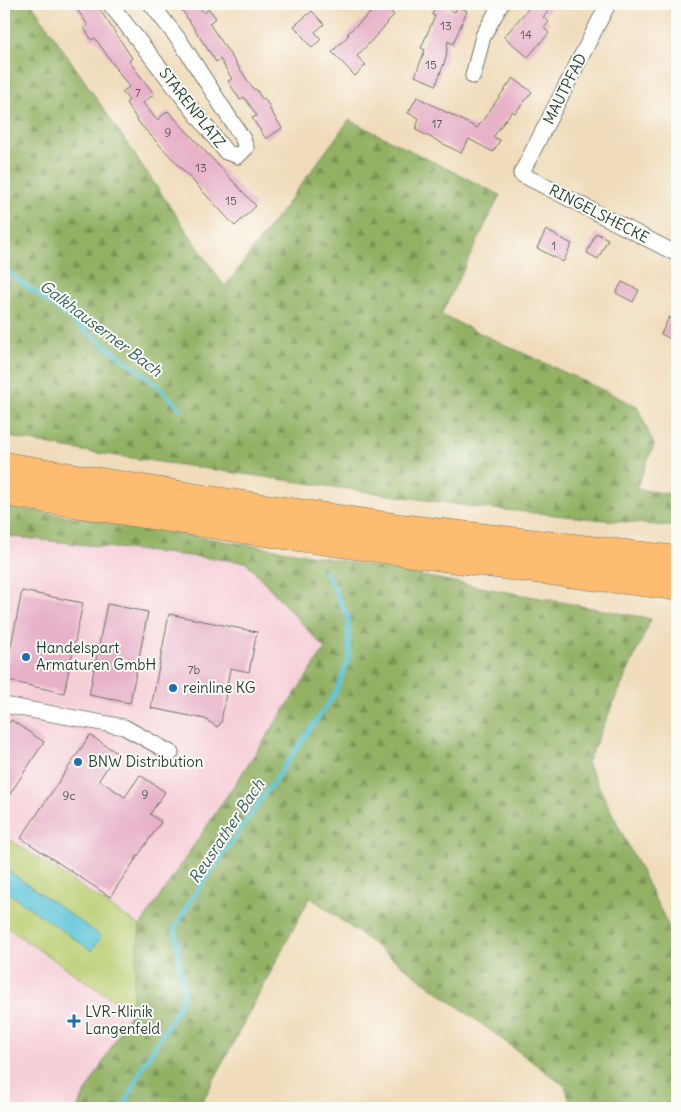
<svg xmlns="http://www.w3.org/2000/svg" width="681" height="1112" viewBox="0 0 681 1112" font-family="Delius,sans-serif">
	<style>
		.built { fill: #f6cfd8 }
		.grass { fill: #b9ce72; stroke: #6c8653 }
		.forest { fill: url(#forest-firs); stroke: #58774c }
		.water { fill: #5dc5d9; stroke: #3e8186 }
		.lines { fill: none; stroke-linecap: round; stroke-linejoin: round }
		.stream { stroke: #5dc5d9; stroke-width: 4.5 }
		.building { fill: #e7b1c9 }
		.minor-casing { stroke: #687563; stroke-width: 17 }
		.motorway-casing { stroke: #687563; stroke-width: 29 }
		.minor { stroke: #fff; stroke-width: 15 }
		.motorway { stroke: #febc70; stroke-width: 28 }
		.poi-dot { fill: #1f6fb2; stroke: #fdfcf7; stroke-width: 2 }
		.labels { text-anchor: middle; stroke-width: 4; stroke-linejoin: round; paint-order: stroke }
		.number-label { font-size: 12px; fill: #515a59 }
		.street-label { font-size: 15px; fill: #1f3d34; stroke: #fdfcf7 }
		.poi-label { font-size: 15px; fill: #1f3d34; stroke: #fdfcf7; text-anchor: start }
		.water-label { font-size: 16px; font-style: italic; fill: #2e5f5d; stroke: #fdfcf7 }
	</style>
	<defs>
		<pattern id="forest-firs" width="22" height="20" patternUnits="userSpaceOnUse" patternTransform="scale(1.25)"><rect width="22" height="20" fill="#92b164"/><path d="M5 1l3.5 6h-7zM16 11l3.5 6h-7z" fill="#779153"/></pattern>
	</defs>
	<rect width="100%" height="100%" fill="#fdfcf7"/>
	<filter id="ink" filterUnits="userSpaceOnUse"><feTurbulence type="fractalNoise" baseFrequency=".02" numOctaves="2"/><feDisplacementMap in="SourceGraphic" scale="10" xChannelSelector="R" yChannelSelector="G"/><feConvolveMatrix kernelMatrix="1 2 1 2 8 2 1 2 1" color-interpolation-filters="sRGB"/></filter>
	<filter id="wash" filterUnits="userSpaceOnUse"><feTurbulence type="fractalNoise" baseFrequency=".0096" numOctaves="4" result="noise"/><feDisplacementMap in="SourceGraphic" scale="20" xChannelSelector="R" yChannelSelector="G"/><feGaussianBlur stdDeviation="1.12" result="paint"/><feColorMatrix in="noise" values="0 0 0 0 0 0 0 0 0 0 0 0 0 0 0 0 0 1.4 0 .05"/><feComposite in="paint" operator="in"/></filter>
	<g filter="url(#wash)">
		<rect width="100%" height="100%" fill="#f0dcbb"/>
		<path class="built" d="M4 536 246 562 325 649 140 926 4 834Z
			M4 926 156 1029 115 1108H4Z"/>
		<path class="grass" d="M4 836 140 926 131 1012 4 926Z"/>
		<path class="forest" d="M4 4H32L225 287 349 120 500 195 441 315 637 406 654 445 636 489 677 495V527L474 507 83 451 4 436Z
			M4 506 294 552 651 619 587 763 677 943V1108H572L565 1086 310 897 199 1108H77L131 1012 140 926 325 649 246 562 4 536Z"/>
		<path class="water" d="M4 868 101 936 92 951 4 890Z"/>
		<g class="lines">
			<path class="stream" d="M4 269 155 383 181 409
				M123 1108 144 1064 176 1012 184 995 175 928 189 903 336 692 349 657 348 617 325 571"/>
		</g>
		<g id="blocks">
			<path class="building" d="M73 4H96L132 58 129 61 154 94 143 103 157 120 168 111 256 206 235 226 140 124 126 103 129 100 122 92 129 87 95 38 92 40 84 28 88 25Z
				M178 4H197L204 13 209 9 216 18 209 23 254 90 256 89 262 99 264 98 270 107 269 108 282 128 266 139 252 118 257 116 244 97 240 100 228 81 232 79 220 59 216 62Z
				M380 4H384L394 15 387 22 388 23 357 56 366 65 355 76 332 52 349 35 347 34Z
				M436 4 455 12 457 6 467 11 453 44 448 41 446 58 436 85 415 76 425 50 421 48 435 16 432 15Z
				M532 4H555L543 17 549 22 544 28 549 33 528 57 504 37Z
				M312 11 324 24 315 32 321 39 312 48 294 26Z
				M513 78 532 92 515 113 512 111 493 137 500 140 493 152 469 139 461 153 416 130 419 118 408 113 417 97 477 128Z
				M546 230 572 244 563 262 537 248Z
				M596 233 608 239 598 259 587 253Z
				M622 282 639 290 633 302 616 293Z
				M669 317 677 322V327L671 339 661 334Z
				M22 591 83 603 64 693 4 680Z
				M107 604 148 612 130 703 89 695Z
				M169 614 257 632 249 672 230 668 221 723 217 727 205 719 151 708Z
				M11 720 44 742 4 803V730Z
				M90 735 117 753 99 780 125 797 140 775 165 792 150 814 161 822 110 897 21 838Z"/>
		</g>
	</g>
	<g filter="url(#ink)">
		<use href="#blocks" fill-opacity="0" stroke="#687563" stroke-width="1"/>
		<g class="lines">
			<defs>
				<path id="minor" d="M110 4 226 152 238 156 246 148 243 139 180 41 151 4
					M608 4 521 174 677 254
					M473 76 483 36 501 4
					M4 705 124 727 171 753"/>
				<path id="motorway" d="M4 466 210 500 400 528 677 560
					M4 492C228 528 452 561 677 586"/>
			</defs>
			<use href="#minor" class="minor-casing"/>
			<use href="#motorway" class="motorway-casing"/>
			<use href="#minor" class="minor"/>
			<use href="#motorway" class="motorway"/>
		</g>
	</g>
	<g class="poi-dot">
		<circle cx="26" cy="657" r="5"/>
		<circle cx="173" cy="688" r="5"/>
		<circle cx="78" cy="762" r="5"/>
		<path d="M71.5 1013.5h5v5h5v5h-5v5h-5v-5h-5v-5h5z"/>
	</g>
	<g class="labels">
		<g class="number-label">
			<text x="446" y="30">13</text>
			<text x="526" y="39">14</text>
			<text x="431" y="69">15</text>
			<text x="138" y="97">7</text>
			<text x="437" y="128">17</text>
			<text x="168" y="137">9</text>
			<text x="201" y="172">13</text>
			<text x="231" y="205">15</text>
			<text x="554" y="250">1</text>
			<text x="194" y="674">7b</text>
			<text x="145" y="799">9</text>
			<text x="69" y="800">9c</text>
		</g>
		<g class="street-label">
			<text transform="translate(565 89) rotate(-63)" y="5">MAUTPFAD</text>
			<text transform="translate(192 108) rotate(52)" y="5">STARENPLATZ</text>
			<text transform="translate(599 214) rotate(27)" y="5">RINGELSHECKE</text>
		</g>
		<g class="poi-label">
			<text x="36" y="653">Handelspart<tspan x="36" dy="17">Armaturen GmbH</tspan></text>
			<text x="183" y="693">reinline KG</text>
			<text x="88" y="767">BNW Distribution</text>
			<text x="85" y="1017">LVR-Klinik<tspan x="85" dy="17">Langenfeld</tspan></text>
		</g>
		<g class="water-label">
			<text transform="translate(101 328) rotate(37)" y="6">Galkhauserner Bach</text>
			<text transform="translate(226 831) rotate(-56)" y="6">Reusrather Bach</text>
		</g>
	</g>
	<rect width="681" height="1112" fill="none" stroke="#fdfcf7" stroke-width="20"/>
</svg>
